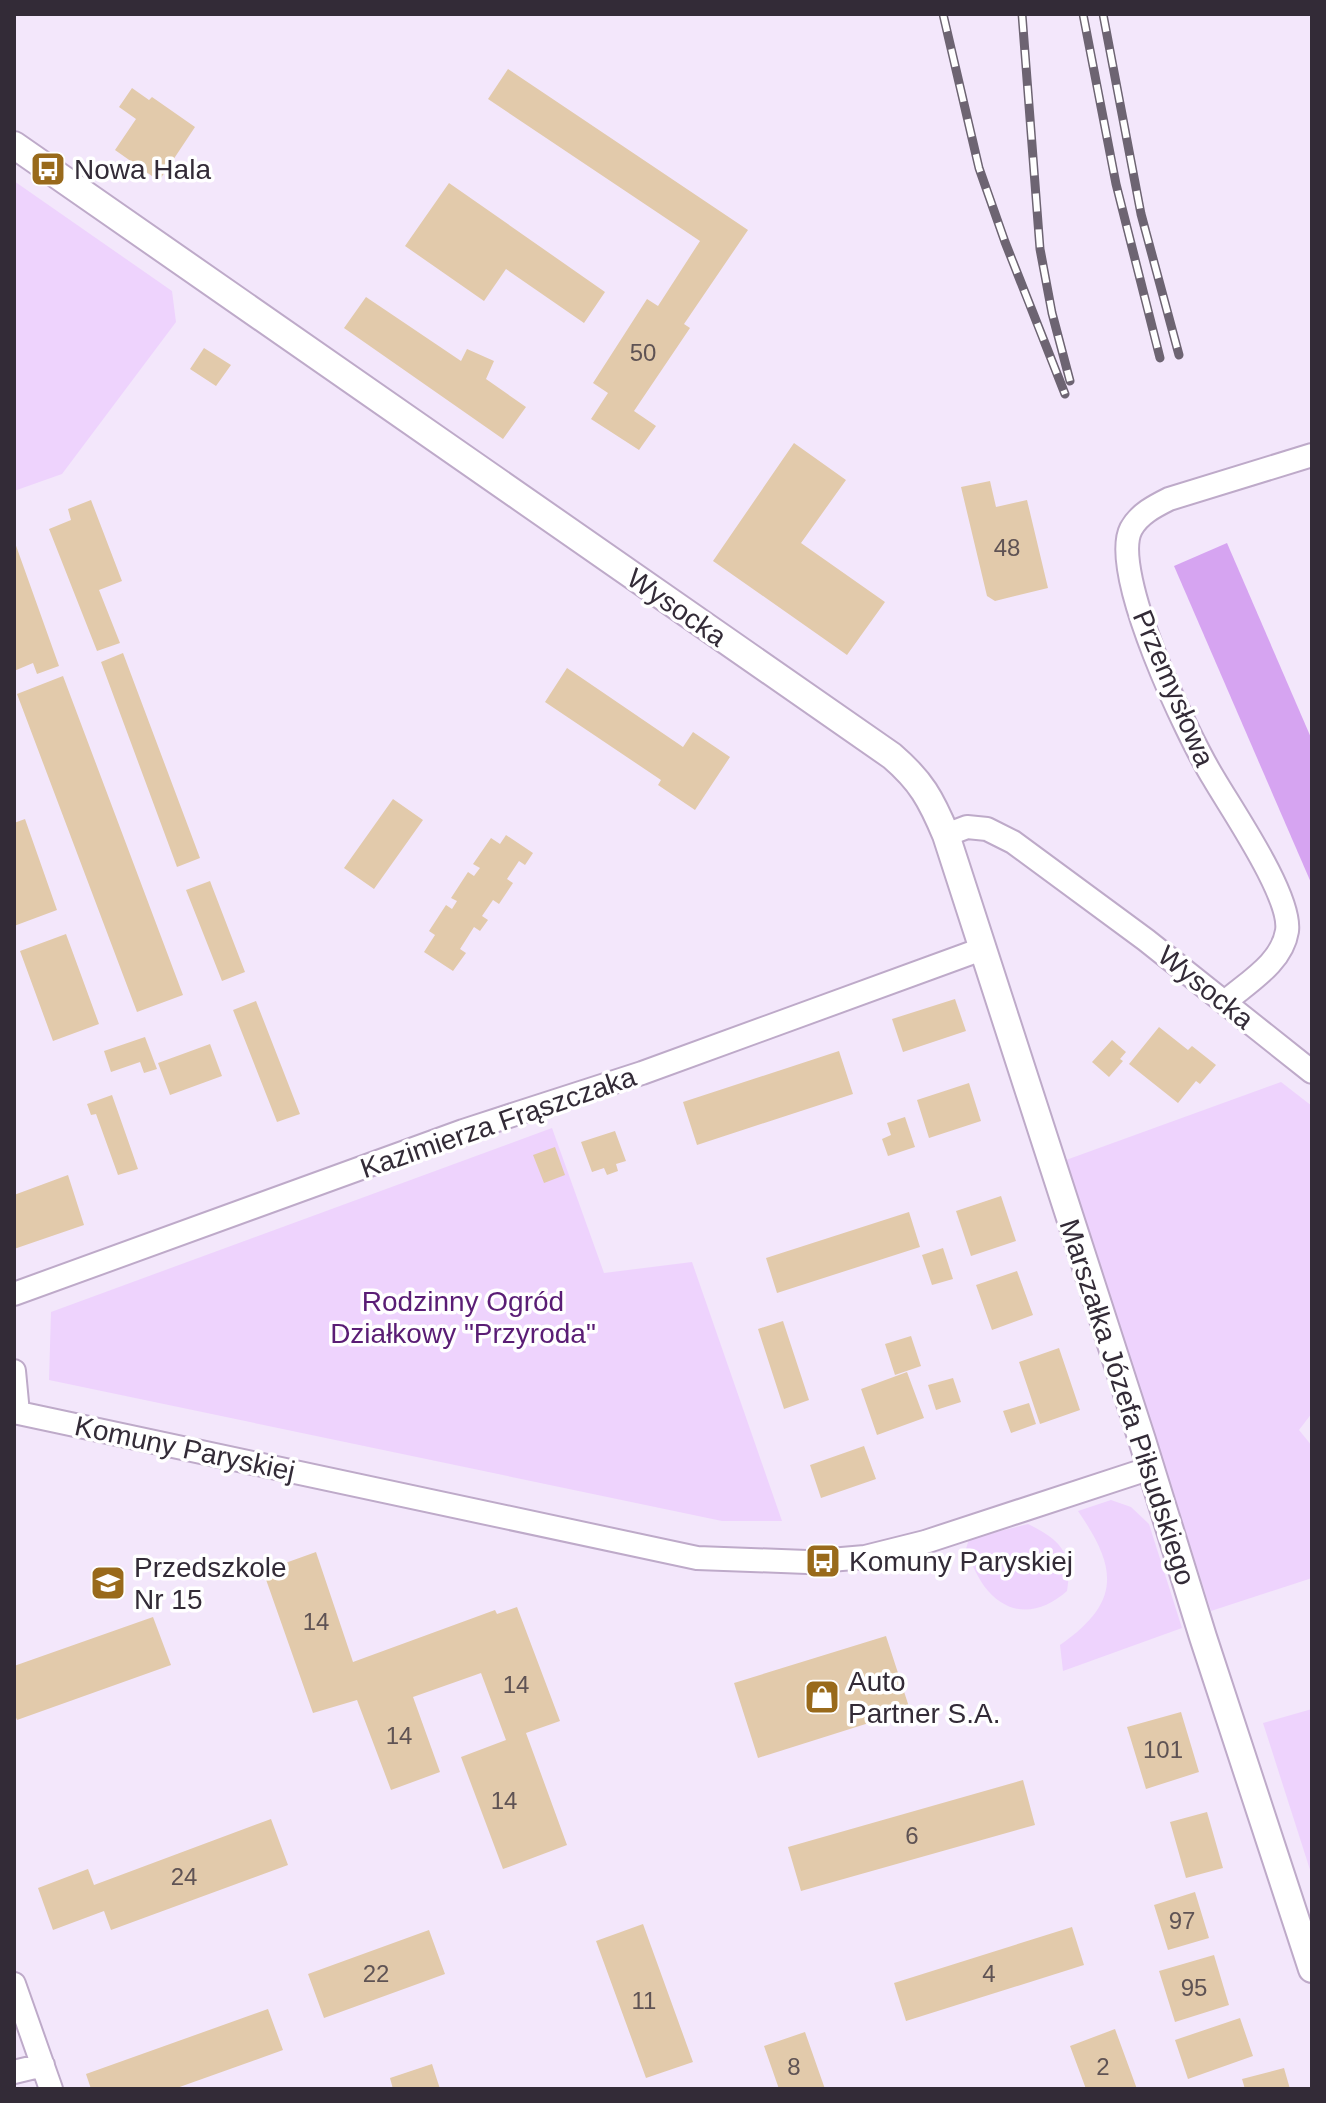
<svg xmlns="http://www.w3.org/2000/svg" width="1326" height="2103" viewBox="0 0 1326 2103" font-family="Arial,sans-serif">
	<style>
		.green { fill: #eed3fd }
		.water { fill: #d6a4f1 }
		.building { fill: #e2caab }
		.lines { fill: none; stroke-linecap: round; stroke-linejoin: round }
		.minor-casing { stroke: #beaac9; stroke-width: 26 }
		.tertiary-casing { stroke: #beaac9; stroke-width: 30 }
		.minor { stroke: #fff; stroke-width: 22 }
		.tertiary { stroke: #fff; stroke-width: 26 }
		.rail-casing { stroke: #6d6472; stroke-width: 9 }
		.rail { stroke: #fff; stroke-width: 6; stroke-dasharray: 18; stroke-linecap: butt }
		.labels { text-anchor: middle; stroke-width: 7; stroke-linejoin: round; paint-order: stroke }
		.number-label { font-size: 24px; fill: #5f5354 }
		.poi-label { font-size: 28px; fill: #332b37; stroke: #fff; text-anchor: start }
		.street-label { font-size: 28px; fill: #332b37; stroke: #fff }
		.park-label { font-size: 28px; fill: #5a1d75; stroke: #fff }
	</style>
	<rect width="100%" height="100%" fill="#f3e7fb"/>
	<path class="green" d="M14 181 172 291 176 322 62 474 14 491Z
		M1281 1082 1312 1106V1413L1299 1430 1312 1446V1578L1211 1611 1066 1160Z
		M552 1128 604 1273 692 1262 782 1521H722L49 1380 51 1312Z
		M1111 1500 1131 1507 1149 1524 1182 1628 1063 1671 1060 1645C1121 1602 1118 1569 1078 1511Z
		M1028 1524C1061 1540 1073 1553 1067 1591 1040 1615 1008 1618 984 1586 977 1576 972 1563 965 1552L969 1539Z
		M1312 1709V1876L1263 1723Z"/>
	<path class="water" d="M1227 543 1312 740V885L1174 566Z"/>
	<path class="building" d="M508 69 748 230 684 324 690 328 634 411 656 426 639 450 591 419 608 393 593 383 647 299 658 306 700 241 488 99Z
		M132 88 149 100 152 97 195 127 159 181 115 150 136 119 119 107Z
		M449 183 605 292 584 323 506 269 484 301 405 246Z
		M366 297 461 361 467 349 494 361 486 379 526 407 503 439 344 328Z
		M204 348 231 365 216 386 190 369Z
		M794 443 846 480 801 543 885 602 847 655 713 561Z
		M990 481 996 507 1027 500 1048 588 995 601 987 596 961 487Z
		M91 500 122 581 99 590 120 643 97 651 49 529 71 520 68 509Z
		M14 540 59 666 37 674 33 663 14 671Z
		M123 653 200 858 177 867 101 662Z
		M567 668 683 747 693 732 730 757 695 810 658 785 661 780 545 702Z
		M63 676 183 995 137 1012 17 694Z
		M393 799 423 820 374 889 344 868Z
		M25 819 57 910 14 926V823Z
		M506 835 533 853 525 865 519 861 507 879 513 883 499 904 493 900 482 916 488 920 480 931 474 927 460 949 466 953 453 971 424 952 435 935 429 931 446 905 452 909 457 901 451 898 468 872 474 876 480 868 473 864 491 838 500 844Z
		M210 881 245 972 222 981 186 890Z
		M66 934 99 1024 53 1041 20 951Z
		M955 999 966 1031 903 1052 892 1019Z
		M256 1001 300 1114 277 1122 233 1010Z
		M1159 1027 1188 1050 1192 1046 1216 1065 1200 1084 1196 1081 1178 1103 1129 1064Z
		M145 1037 157 1069 144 1073 140 1062 111 1072 104 1051Z
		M1112 1040 1126 1052 1120 1059 1123 1061 1109 1077 1092 1062Z
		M210 1044 222 1076 170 1095 158 1063Z
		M839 1051 853 1094 697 1145 683 1102Z
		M969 1083 981 1121 929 1138 917 1100Z
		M112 1095 138 1169 118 1175 96 1114 91 1115 87 1104Z
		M905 1117 915 1147 888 1156 882 1139 891 1135 887 1123Z
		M615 1131 626 1161 616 1164 618 1171 607 1175 604 1168 592 1172 581 1142Z
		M555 1147 565 1175 544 1183 533 1155Z
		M68 1175 84 1225 14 1249V1195Z
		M1001 1196 1016 1241 971 1256 956 1211Z
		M909 1212 920 1247 777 1293 766 1258Z
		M943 1248 953 1279 932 1285 922 1255Z
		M1017 1271 1033 1315 992 1330 976 1285Z
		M783 1321 809 1400 784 1409 758 1329Z
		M911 1336 921 1366 895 1375 885 1344Z
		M1059 1348 1080 1410 1040 1424 1019 1362Z
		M907 1372 924 1418 877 1435 861 1389Z
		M953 1378 961 1402 936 1410 928 1385Z
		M1029 1403 1036 1424 1011 1433 1003 1411Z
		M864 1446 876 1479 821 1498 810 1465Z
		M316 1552 353 1662 495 1610 497 1614 517 1607 560 1721 526 1733 567 1845 503 1869 461 1757 506 1740 481 1673 413 1697 440 1772 391 1790 357 1700 313 1713 263 1571Z
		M153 1617 171 1665 17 1720 14 1713V1666Z
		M886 1636 910 1710 758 1758 734 1683Z
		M1181 1712 1199 1772 1146 1789 1127 1727Z
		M1023 1780 1035 1825 801 1891 788 1847Z
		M1207 1812 1223 1868 1186 1878 1170 1822Z
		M271 1819 288 1865 111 1930 104 1911 53 1930 38 1888 88 1869 94 1885Z
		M1195 1892 1209 1938 1168 1950 1154 1905Z
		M643 1924 693 2062 646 2078 596 1941Z
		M1072 1927 1084 1965 906 2021 894 1983Z
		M429 1930 445 1974 324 2018 308 1974Z
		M1214 1955 1229 2005 1175 2022 1159 1971Z
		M268 2009 283 2050 174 2089H91L86 2074Z
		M1240 2018 1253 2056 1188 2079 1175 2040Z
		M1115 2029 1137 2089H1086L1070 2046Z
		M805 2032 825 2089H779L764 2046Z
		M432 2064 440 2089H393L390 2078Z
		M1284 2068 1290 2089H1245L1242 2079Z"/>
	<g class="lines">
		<defs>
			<path id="minor" d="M946 835 967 827 987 829 1013 842 1146 940 1312 1072
				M1225 1002C1248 982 1282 963 1287 931 1292 897 1232 810 1214 779 1188 737 1109 572 1131 529 1139 514 1155 506 1169 499L1312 455
				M14 1294 463 1131 642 1073 982 949
				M14 1371 18 1413
				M14 1412 697 1558 807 1562 865 1557 925 1542 1151 1468
				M14 1984 51 2089
				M14 2072 43 2065"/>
			<path id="tertiary" d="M14 145 892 756C921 781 931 799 946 835L1142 1440 1203 1637 1312 1969"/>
		</defs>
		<use href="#minor" class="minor-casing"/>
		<use href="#tertiary" class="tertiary-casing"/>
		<use href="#minor" class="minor"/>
		<use href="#tertiary" class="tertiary"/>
		<defs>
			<path id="rail" d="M943 14 979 168 1005 242 1065 394
				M1022 14 1040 249 1052 313 1070 381
				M1083 14 1116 184 1160 358
				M1103 14 1141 214 1179 355"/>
		</defs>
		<use href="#rail" class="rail-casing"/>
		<use href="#rail" class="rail"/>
	</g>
	<defs>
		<symbol id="bus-square" viewBox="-11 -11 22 22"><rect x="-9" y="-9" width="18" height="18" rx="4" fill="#996a1b" stroke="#fff"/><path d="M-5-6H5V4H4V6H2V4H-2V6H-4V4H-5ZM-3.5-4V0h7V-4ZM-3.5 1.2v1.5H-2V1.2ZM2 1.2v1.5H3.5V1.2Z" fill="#fff"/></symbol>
		<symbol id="school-square" viewBox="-11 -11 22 22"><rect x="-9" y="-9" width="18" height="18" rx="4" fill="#996a1b" stroke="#fff"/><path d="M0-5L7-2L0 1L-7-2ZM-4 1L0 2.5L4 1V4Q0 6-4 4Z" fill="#fff"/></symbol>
		<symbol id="shop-square" viewBox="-11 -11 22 22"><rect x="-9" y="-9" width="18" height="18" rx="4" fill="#996a1b" stroke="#fff"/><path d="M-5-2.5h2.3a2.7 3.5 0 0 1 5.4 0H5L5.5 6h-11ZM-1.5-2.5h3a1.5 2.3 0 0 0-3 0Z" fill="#fff"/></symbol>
	</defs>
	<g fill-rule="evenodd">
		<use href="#bus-square" x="28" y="149" width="40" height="40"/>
		<use href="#bus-square" x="803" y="1541" width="40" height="40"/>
		<use href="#school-square" x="88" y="1563" width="40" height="40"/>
		<use href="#shop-square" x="802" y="1677" width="40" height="40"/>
	</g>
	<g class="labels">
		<g class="number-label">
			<text x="643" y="361">50</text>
			<text x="1007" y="556">48</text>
			<text x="316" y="1630">14</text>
			<text x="516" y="1693">14</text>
			<text x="399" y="1744">14</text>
			<text x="1163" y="1758">101</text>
			<text x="504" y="1809">14</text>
			<text x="912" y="1844">6</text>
			<text x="184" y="1885">24</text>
			<text x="1182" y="1929">97</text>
			<text x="376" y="1982">22</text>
			<text x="989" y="1982">4</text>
			<text x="1194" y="1996">95</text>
			<text x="644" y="2009">11</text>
			<text x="794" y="2075">8</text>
			<text x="1103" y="2075">2</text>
		</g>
		<g class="poi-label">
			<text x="74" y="179">Nowa Hala</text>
			<text x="849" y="1571">Komuny Paryskiej</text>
			<text x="134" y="1577">Przedszkole<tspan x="134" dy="32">Nr 15</tspan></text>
			<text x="848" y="1691">Auto<tspan x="848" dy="32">Partner S.A.</tspan></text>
		</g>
		<g class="street-label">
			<text transform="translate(677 607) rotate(35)" y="10">Wysocka</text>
			<text transform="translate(1174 688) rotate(67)" y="10">Przemysłowa</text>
			<text transform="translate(1206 987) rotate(39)" y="10">Wysocka</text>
			<text transform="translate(498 1122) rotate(-19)" y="10">Kazimierza Frąszczaka</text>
			<text transform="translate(1128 1402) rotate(72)" y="10">Marszałka Józefa Piłsudskiego</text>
			<text transform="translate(185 1448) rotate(12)" y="10">Komuny Paryskiej</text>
		</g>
		<g class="park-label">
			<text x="463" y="1311">Rodzinny Ogród<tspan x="463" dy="32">Działkowy "Przyroda"</tspan></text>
		</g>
	</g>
	<rect width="1326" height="2103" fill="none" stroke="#332b37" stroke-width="32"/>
</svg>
